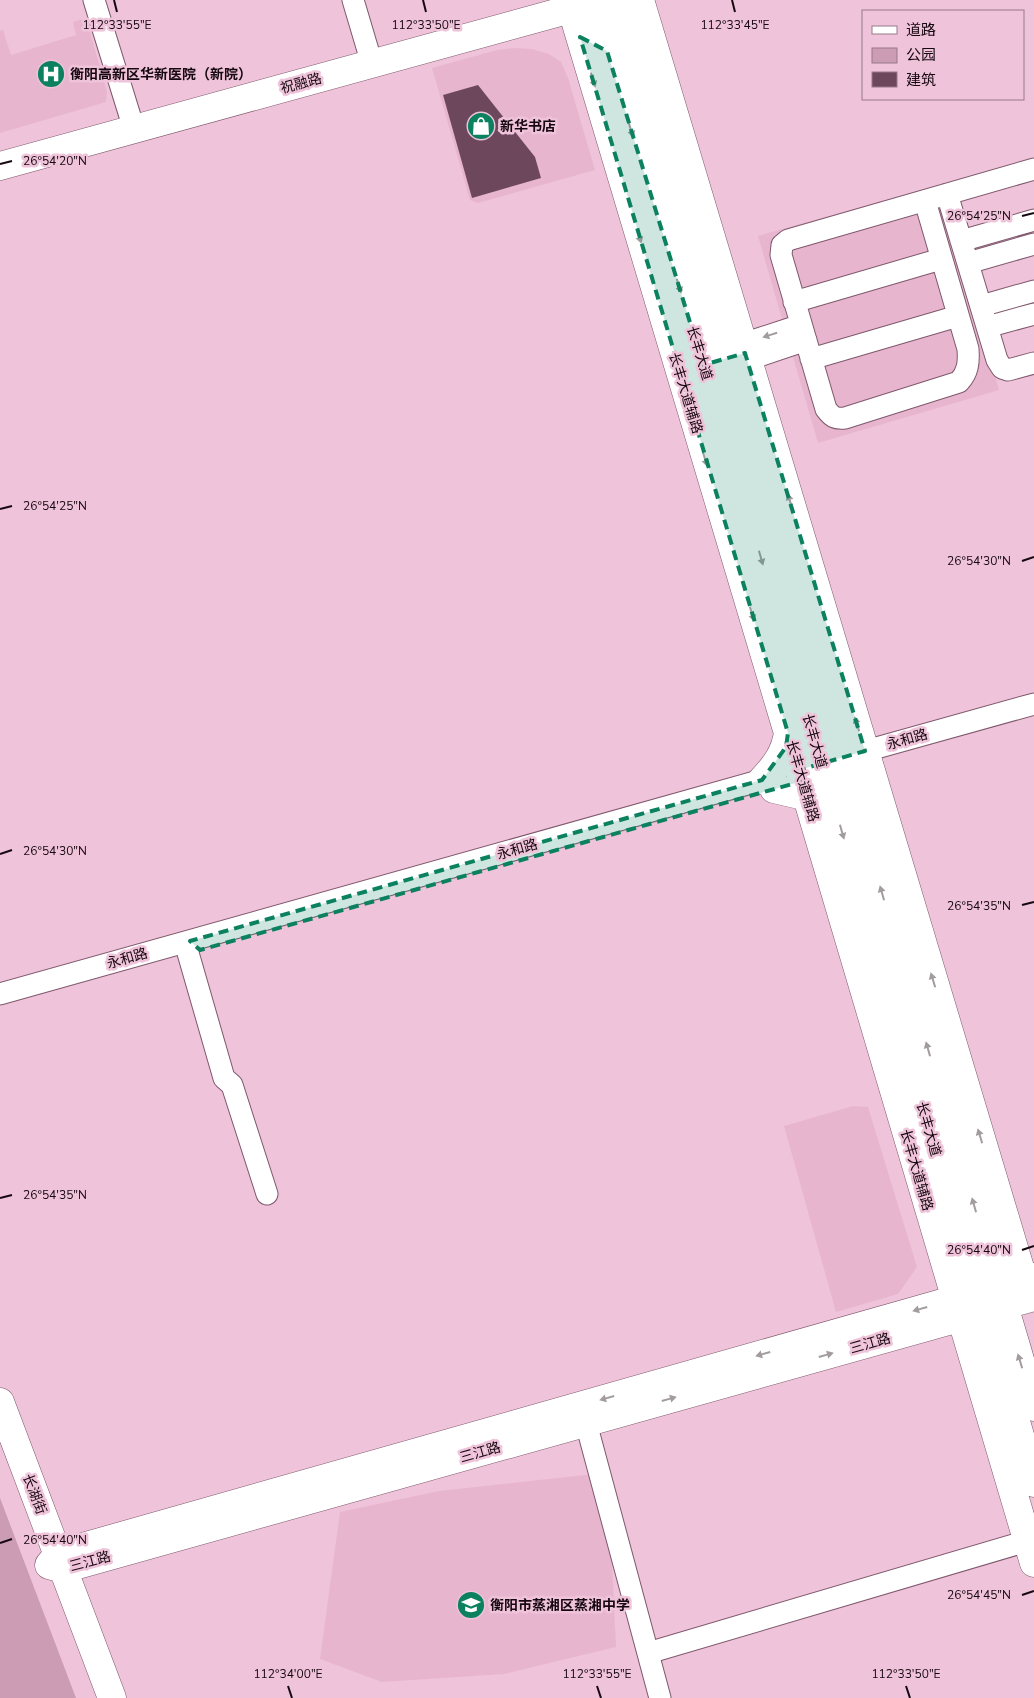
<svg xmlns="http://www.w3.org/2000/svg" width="1034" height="1698" viewBox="0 0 1034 1698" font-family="'Nunito Sans','Noto Sans SC',sans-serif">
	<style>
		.built { fill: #e8b5cf }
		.green { fill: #cc9bb4 }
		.building { fill: #6d485c }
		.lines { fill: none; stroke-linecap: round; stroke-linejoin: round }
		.minor-casing { stroke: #7e586c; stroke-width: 23 }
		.major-casing { stroke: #7e586c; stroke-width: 29 }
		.minor { stroke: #fff; stroke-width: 21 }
		.major { stroke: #fff; stroke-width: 28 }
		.oneway { fill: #a29c9f }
		.marked { fill: #0b815f; fill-opacity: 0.2; stroke: #0b815f; stroke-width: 4; stroke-dasharray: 10 6; stroke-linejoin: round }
		.ticks { fill: none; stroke: #160810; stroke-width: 2 }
		.labels { text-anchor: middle; stroke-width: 5; stroke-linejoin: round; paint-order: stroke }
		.poi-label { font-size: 14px; font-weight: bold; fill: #160810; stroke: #efc3d9; text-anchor: start }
		.street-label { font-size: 14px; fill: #160810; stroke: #efc3d9 }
		.ticks-label { font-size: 12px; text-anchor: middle; fill: #160810; stroke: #efc3d9; stroke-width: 5; stroke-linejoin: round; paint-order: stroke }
	</style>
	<rect width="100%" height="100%" fill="#efc3d9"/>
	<path class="built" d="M86 18 107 92 106 102 0 133V31L3 30 11 55 76 35 73 22Z
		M514 48 532 49 549 54 561 62 568 78 595 170 478 203 470 200 432 68 497 50Z
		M939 185 999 390 818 443 758 236Z
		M853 1106 868 1107 917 1267 898 1294 836 1312 784 1126Z
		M594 1474 612 1562 616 1647 504 1674 382 1682 320 1659 340 1512 439 1491Z"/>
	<path class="green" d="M0 1498 76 1698H0Z"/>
	<path class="building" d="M478 85 535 157 541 178 472 198 443 95Z"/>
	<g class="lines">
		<defs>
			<path id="minor" d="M94 0 134 129
				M353 0 372 64
				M947 194 997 360 1002 368 1008 370 1034 363
				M925 201 968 349C969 363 968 372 959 382L845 418C835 419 832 417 826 409L781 255 782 245 788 240 1034 169
				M961 241 1034 220
				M968 263 1034 244
				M794 302 941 259
				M981 306 1034 291
				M801 325 752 341 745 353 756 357 806 340
				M987 327 1034 314
				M811 359 958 316
				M851 755 1034 704
				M190 941 188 953 224 1078 232 1085 267 1194
				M0 994 776 776
				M586 1423 660 1698
				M648 1653 1027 1541"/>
			<path id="major" d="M569 0 788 733 1034 1563
				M591 0 725 437 1034 1483
				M615 0 722 352 1034 1407
				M640 0 1029 1298
				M0 166 589 4
				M762 780C776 765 785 753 788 733
				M774 789 821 800
				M1034 1277 58 1554 49 1565 63 1569 1034 1297
				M0 1402 112 1698"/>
		</defs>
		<use href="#minor" class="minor-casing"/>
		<use href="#major" class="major-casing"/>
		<use href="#minor" class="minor"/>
		<use href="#major" class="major"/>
	</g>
	<defs><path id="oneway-solid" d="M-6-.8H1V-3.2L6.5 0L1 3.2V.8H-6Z" transform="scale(1.25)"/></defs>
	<g class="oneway">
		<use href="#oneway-solid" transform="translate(593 80) rotate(73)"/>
		<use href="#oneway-solid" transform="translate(631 130) rotate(73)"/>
		<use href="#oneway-solid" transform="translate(639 236) rotate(73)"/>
		<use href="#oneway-solid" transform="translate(679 286) rotate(73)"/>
		<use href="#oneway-solid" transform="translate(770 335) rotate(162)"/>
		<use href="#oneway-solid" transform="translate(705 459) rotate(73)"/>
		<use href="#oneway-solid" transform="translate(790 501) rotate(-107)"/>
		<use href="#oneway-solid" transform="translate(761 558) rotate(74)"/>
		<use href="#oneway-solid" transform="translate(752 614) rotate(73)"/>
		<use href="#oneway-solid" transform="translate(857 724) rotate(-107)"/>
		<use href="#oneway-solid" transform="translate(842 832) rotate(74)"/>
		<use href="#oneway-solid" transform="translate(882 893) rotate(-106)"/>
		<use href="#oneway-solid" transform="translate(933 980) rotate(-107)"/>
		<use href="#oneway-solid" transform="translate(928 1049) rotate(-106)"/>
		<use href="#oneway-solid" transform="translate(980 1136) rotate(-107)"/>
		<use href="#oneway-solid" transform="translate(974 1205) rotate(-106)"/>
		<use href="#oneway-solid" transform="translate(920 1309) rotate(164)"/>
		<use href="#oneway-solid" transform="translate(763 1354) rotate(164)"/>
		<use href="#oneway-solid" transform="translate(826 1355) rotate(-16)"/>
		<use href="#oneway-solid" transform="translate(1020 1361) rotate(-107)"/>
		<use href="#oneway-solid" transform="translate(607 1398) rotate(164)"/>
		<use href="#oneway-solid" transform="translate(669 1399) rotate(-16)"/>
	</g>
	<path class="marked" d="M580 37 607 51 703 365 745 353 865 751 799 770 803 781 200 950 190 941 762 780 786 747 788 733Z"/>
	<path class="ticks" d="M114 0 117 12M423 0 426 12M732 0 735 12M0 164 12 161M1022 216 1034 213M0 509 12 506M1022 561 1034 557M0 854 12 850M1022 905 1034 902M0 1198 12 1195M1022 1250 1034 1246M0 1543 12 1539M1022 1595 1034 1591M288 1686 292 1698M597 1686 601 1698M906 1686 910 1698"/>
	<defs>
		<symbol id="hospital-disc" viewBox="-11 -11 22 22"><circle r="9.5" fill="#0b815f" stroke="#efc3d9"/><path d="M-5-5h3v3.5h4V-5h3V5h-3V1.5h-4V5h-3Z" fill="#fff"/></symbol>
		<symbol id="shop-disc" viewBox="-11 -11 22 22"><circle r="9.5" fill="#0b815f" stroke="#efc3d9"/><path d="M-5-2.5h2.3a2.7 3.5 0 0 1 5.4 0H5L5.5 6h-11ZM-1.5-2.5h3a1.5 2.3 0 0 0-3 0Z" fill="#fff"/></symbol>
		<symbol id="school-disc" viewBox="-11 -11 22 22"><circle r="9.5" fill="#0b815f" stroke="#efc3d9"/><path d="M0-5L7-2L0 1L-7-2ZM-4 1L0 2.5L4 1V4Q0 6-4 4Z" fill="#fff"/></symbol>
	</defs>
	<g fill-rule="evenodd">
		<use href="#hospital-disc" x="35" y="58" width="32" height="32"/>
		<use href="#shop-disc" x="465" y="110" width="32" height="32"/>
		<use href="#school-disc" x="455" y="1589" width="32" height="32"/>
	</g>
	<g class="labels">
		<g class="poi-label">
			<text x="70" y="79">衡阳高新区华新医院（新院）</text>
			<text x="500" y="131">新华书店</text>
			<text x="490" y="1610">衡阳市蒸湘区蒸湘中学</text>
		</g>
		<g class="street-label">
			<text transform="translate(301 83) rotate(-15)" y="5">祝融路</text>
			<text transform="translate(700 353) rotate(73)" y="5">长丰大道</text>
			<text transform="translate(686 393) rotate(73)" y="5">长丰大道辅路</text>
			<text transform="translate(907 739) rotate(-16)" y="5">永和路</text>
			<text transform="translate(815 741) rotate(74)" y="5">长丰大道</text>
			<text transform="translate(803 781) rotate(74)" y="5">长丰大道辅路</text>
			<text transform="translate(517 849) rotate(-16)" y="5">永和路</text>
			<text transform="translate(127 958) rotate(-16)" y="5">永和路</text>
			<text transform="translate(929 1129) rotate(74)" y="5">长丰大道</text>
			<text transform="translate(917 1170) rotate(74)" y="5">长丰大道辅路</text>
			<text transform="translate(870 1343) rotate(-16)" y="5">三江路</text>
			<text transform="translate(480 1452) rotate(-16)" y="5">三江路</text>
			<text transform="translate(35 1494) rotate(69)" y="5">长湖街</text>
			<text transform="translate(90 1561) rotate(-15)" y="5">三江路</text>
		</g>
	</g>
	<g class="ticks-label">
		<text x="117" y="29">112°33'55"E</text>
		<text x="426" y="29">112°33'50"E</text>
		<text x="735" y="29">112°33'45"E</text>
		<text x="55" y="165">26°54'20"N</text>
		<text x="979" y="220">26°54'25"N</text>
		<text x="55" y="510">26°54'25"N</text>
		<text x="979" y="565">26°54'30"N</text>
		<text x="55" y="855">26°54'30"N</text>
		<text x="979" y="910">26°54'35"N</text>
		<text x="55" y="1199">26°54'35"N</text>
		<text x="979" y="1254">26°54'40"N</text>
		<text x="55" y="1544">26°54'40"N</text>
		<text x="979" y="1599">26°54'45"N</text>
		<text x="288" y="1678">112°34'00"E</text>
		<text x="597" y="1678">112°33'55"E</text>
		<text x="906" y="1678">112°33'50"E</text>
	</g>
	<rect x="862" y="10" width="162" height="90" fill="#efc3d9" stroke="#987889"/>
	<rect x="872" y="26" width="25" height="8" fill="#ffffff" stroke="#987889"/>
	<text x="906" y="35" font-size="15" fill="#160810">道路</text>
	<rect x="872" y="48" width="25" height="15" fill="#cc9bb4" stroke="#987889"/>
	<text x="906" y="60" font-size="15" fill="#160810">公园</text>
	<rect x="872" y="72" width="25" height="15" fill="#6d485c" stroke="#987889"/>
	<text x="906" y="85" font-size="15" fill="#160810">建筑</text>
</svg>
